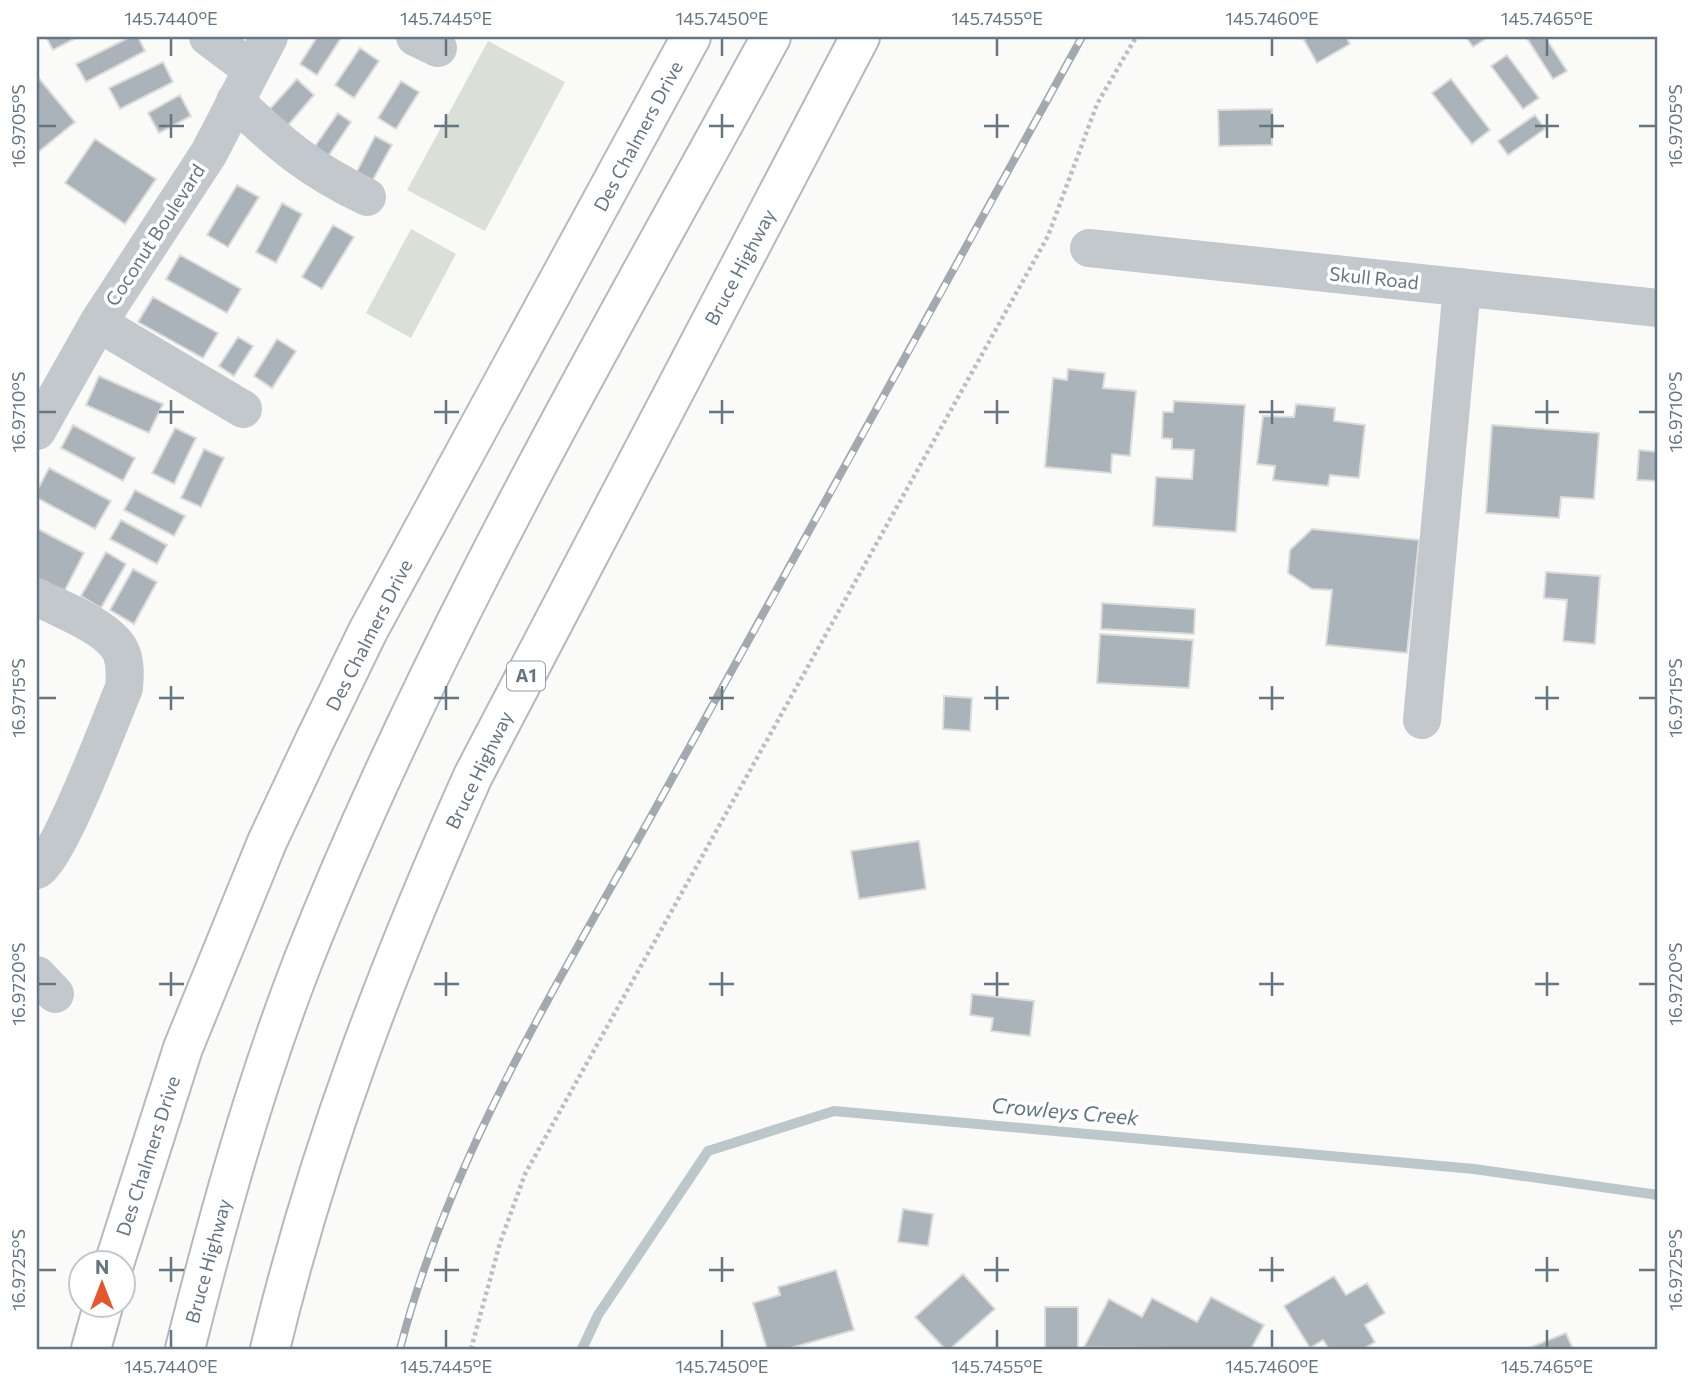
<svg xmlns="http://www.w3.org/2000/svg" width="1695" height="1386" viewBox="0 0 1695 1386" font-family="Commissioner,sans-serif">
	<style>
		.pitch { fill: #dadfd7 }
		.lines { fill: none; stroke-linecap: round; stroke-linejoin: round }
		.stream { stroke: #bbc7cb; stroke-width: 10 }
		.building { fill: #aab3b9; stroke: #dcdcda; stroke-width: 2 }
		.major-casing { stroke: #b5babe; stroke-width: 42 }
		.highway-casing { stroke: #b4b9bd; stroke-width: 42 }
		.path { stroke: #bbbfc2; stroke-width: 4.5; stroke-dasharray: 3.5 3.5; stroke-linecap: butt }
		.minor { stroke: #c3c8cc; stroke-width: 38 }
		.major { stroke: #fff; stroke-width: 38 }
		.highway { stroke: #fff; stroke-width: 38 }
		.rail-casing { stroke: #a2aab0; stroke-width: 8 }
		.rail { stroke: #fff; stroke-width: 5; stroke-dasharray: 16; stroke-linecap: butt }
		.ticks { fill: none; stroke: #657683; stroke-width: 2.5 }
		.labels { text-anchor: middle; stroke-width: 7; stroke-linejoin: round; paint-order: stroke }
		.shield { fill: #fff; stroke: #939fa8; stroke-width: 2 }
		.shield-label { font-size: 18px; font-weight: bold; fill: #657683 }
		.street-label { font-size: 19px; fill: #657683; stroke: #fff }
		.water-label { font-size: 21px; font-style: italic; fill: #60757c; stroke: #fff }
		.neatline { fill: none; stroke: #657683; stroke-width: 2.5 }
		.ticks-label { font-size: 18px; text-anchor: middle; fill: #657683 }
	</style>
	<rect width="100%" height="100%" fill="#fafaf8"/>
	<path class="pitch" d="M488 41 565 82 485 231 407 190Z
		M411 229 456 254 411 338 366 313Z"/>
	<g class="lines">
		<path class="stream" d="M582 1349 598 1315 708 1151 834 1111 1474 1169 1658 1195"/>
	</g>
	<path class="building" d="M46 37H78L53 50Z
		M130 37H138L145 51 86 82 76 64Z
		M317 37 341 38 317 75 300 64Z
		M1309 37H1346L1350 44 1317 63 1304 40Z
		M1466 37H1488L1473 47Z
		M1526 37H1545L1567 71 1553 79Z
		M360 48 379 61 354 98 335 85Z
		M1507 55 1539 98 1523 109 1491 66Z
		M163 62 173 82 120 109 109 88Z
		M37 76 75 122 37 153Z
		M297 79 314 95 278 137 259 121Z
		M1451 79 1490 130 1472 144 1432 93Z
		M401 81 419 92 396 129 378 118Z
		M180 95 191 116 159 133 148 113Z
		M1272 109V145L1219 146 1218 110Z
		M338 113 351 122 323 164 309 155Z
		M1535 115 1545 129 1508 155 1498 141Z
		M375 136 392 145 369 187 353 179Z
		M95 139 156 179 125 224 65 183Z
		M237 185 259 197 228 247 207 235Z
		M282 203 302 214 276 263 256 252Z
		M333 225 354 237 322 289 302 277Z
		M180 255 241 289 227 313 166 279Z
		M153 297 218 333 203 358 138 322Z
		M238 337 253 346 234 376 219 366Z
		M277 339 296 351 272 388 254 376Z
		M1068 369 1105 373 1103 388 1136 391 1130 456 1112 454 1111 473 1045 467 1053 378 1067 380Z
		M99 376 163 404 149 433 86 405Z
		M1174 401 1245 405 1236 532 1153 526 1156 477 1192 479 1194 450 1172 449V439L1162 438 1163 412H1173Z
		M1296 404 1335 408 1334 421 1365 425 1359 478 1330 475 1328 486 1273 480 1275 466 1257 464 1263 416 1294 417Z
		M73 425 135 458 123 481 61 448Z
		M1492 425 1599 433 1594 499 1561 497 1559 518 1486 513Z
		M175 428 196 438 174 484 152 473Z
		M204 449 224 458 201 507 181 498Z
		M1639 450 1658 452V481L1637 480Z
		M49 468 111 501 95 529 37 498V491Z
		M135 490 185 516 174 536 124 510Z
		M121 520 167 545 157 564 110 539Z
		M38 529 84 553 64 592 37 578Z
		M1312 529 1419 540 1407 653 1326 645 1332 590 1312 589 1288 573 1290 550Z
		M106 552 126 564 101 608 81 596Z
		M133 569 157 582 134 624 110 610Z
		M1546 572 1600 576 1595 644 1563 641 1567 600 1544 598Z
		M1102 603 1195 609 1194 634 1101 629Z
		M1100 634 1193 640 1189 688 1097 683Z
		M944 696 972 698 970 731 943 729Z
		M919 841 926 889 859 899 851 851Z
		M972 994 1034 1001 1030 1036 991 1031 993 1018 970 1015Z
		M903 1209 933 1214 928 1246 898 1242Z
		M836 1270 854 1330 787 1349H767L753 1303 780 1295 778 1287Z
		M963 1274 995 1309 950 1349H945L915 1317Z
		M1334 1276 1346 1295 1367 1283 1385 1313 1365 1325 1375 1342 1363 1349H1329L1323 1340 1310 1348 1284 1306Z
		M1211 1297 1264 1325 1251 1349 1084 1347 1109 1299 1142 1317 1152 1298 1197 1322Z
		M1045 1307H1078V1349H1045Z
		M1566 1333 1573 1349H1526Z"/>
	<g class="lines">
		<defs>
			<path id="major" d="M114 1264 183 1048 267 842 315 740 368 631 691 37
				M91 1349 103 1306"/>
			<path id="highway" d="M185 1349C218 1218 254 1087 303 961 430 640 606 340 771 37
				M270 1349C319 1147 388 966 473 776L860 37"/>
		</defs>
		<use href="#major" class="major-casing"/>
		<use href="#highway" class="highway-casing"/>
		<path class="path" d="M471 1349 500 1243 525 1174 1048 236 1097 104 1136 37"/>
		<path class="minor" d="M208 37 252 70
			M415 37 438 48
			M235 101C281 145 309 169 367 197
			M1089 248 1658 308
			M98 323 243 409
			M37 431 98 323 209 153 269 37
			M37 597C60 609 108 627 120 650 126 661 125 676 124 688 110 721 60 856 37 870
			M1422 720 1462 287
			M37 975 55 994"/>
		<use href="#major" class="major"/>
		<use href="#highway" class="highway"/>
		<defs>
			<path id="rail" d="M400 1349C451 1150 566 971 664 793 804 541 943 289 1082 37"/>
		</defs>
		<use href="#rail" class="rail-casing"/>
		<use href="#rail" class="rail"/>
	</g>
	<path class="ticks" d="M171 38V56M446 38V56M722 38V56M997 38V56M1272 38V56M1547 38V56M171 114V138M446 114V138M722 114V138M997 114V138M1272 114V138M1547 114V138M38 126H56M159 126H184M434 126H459M709 126H734M984 126H1009M1259 126H1284M1535 126H1559M1639 126H1656M171 400V424M446 400V424M722 400V424M997 400V424M1272 400V424M1547 400V424M38 412H56M159 412H184M434 412H459M709 412H734M984 412H1009M1259 412H1284M1535 412H1559M1639 412H1656M171 686V710M446 686V710M722 686V710M997 686V710M1272 686V710M1547 686V710M38 698H56M159 698H184M434 698H459M709 698H734M984 698H1009M1259 698H1284M1535 698H1559M1639 698H1656M171 972V996M446 972V996M722 972V996M997 972V996M1272 972V996M1547 972V996M38 984H56M159 984H184M434 984H459M709 984H734M984 984H1009M1259 984H1284M1535 984H1559M1639 984H1656M171 1257V1282M446 1257V1282M722 1257V1282M997 1257V1282M1272 1257V1282M1547 1257V1282M38 1270H56M159 1270H184M434 1270H459M709 1270H734M984 1270H1009M1259 1270H1284M1535 1270H1559M1639 1270H1656M171 1330V1348M446 1330V1348M722 1330V1348M997 1330V1348M1272 1330V1348M1547 1330V1348"/>
	<g class="labels">
		<rect class="shield" x="507" y="661.5" width="38" height="29" rx="5"/>
		<g class="shield-label">
			<text x="526" y="682">A1</text>
		</g>
		<g class="street-label">
			<text transform="translate(638 136) rotate(-62)" y="7">Des Chalmers Drive</text>
			<text transform="translate(155 235) rotate(-57)" y="7">Coconut Boulevard</text>
			<text transform="translate(740 267) rotate(-62)" y="7">Bruce Highway</text>
			<text transform="translate(1374 278) rotate(6)" y="7">Skull Road</text>
			<text transform="translate(369 635) rotate(-63)" y="7">Des Chalmers Drive</text>
			<text transform="translate(479 770) rotate(-64)" y="7">Bruce Highway</text>
			<text transform="translate(148 1156) rotate(-72)" y="7">Des Chalmers Drive</text>
			<text transform="translate(208 1261) rotate(-75)" y="7">Bruce Highway</text>
		</g>
		<g class="water-label">
			<text transform="translate(1065 1112) rotate(5)" y="7">Crowleys Creek</text>
		</g>
	</g>
	<rect width="1695" height="1386" fill="none" stroke="#ffffff" stroke-width="77"/>
	<g transform="translate(102 1284)"><circle r="33" fill="#ffffff" stroke="#c1c8cd" stroke-width="2"/>
	<path d="M0-5L12 26L0 18L-12 26Z" fill="#e4572e"/>
	<text y="-10" font-size="19" font-weight="bold" text-anchor="middle" fill="#657683">N</text>
	</g>
	<rect x="38" y="38" width="1618" height="1310" class="neatline"/>
	<g class="ticks-label">
		<text x="171" y="25">145.7440°E</text>
		<text x="446" y="25">145.7445°E</text>
		<text x="722" y="25">145.7450°E</text>
		<text x="997" y="25">145.7455°E</text>
		<text x="1272" y="25">145.7460°E</text>
		<text x="1547" y="25">145.7465°E</text>
		<text transform="translate(19 126) rotate(-90)" y="6">16.9705°S</text>
		<text transform="translate(1676 126) rotate(-90)" y="6">16.9705°S</text>
		<text transform="translate(19 412) rotate(-90)" y="6">16.9710°S</text>
		<text transform="translate(1676 412) rotate(-90)" y="6">16.9710°S</text>
		<text transform="translate(19 698) rotate(-90)" y="6">16.9715°S</text>
		<text transform="translate(1676 698) rotate(-90)" y="6">16.9715°S</text>
		<text transform="translate(19 984) rotate(-90)" y="6">16.9720°S</text>
		<text transform="translate(1676 984) rotate(-90)" y="6">16.9720°S</text>
		<text transform="translate(19 1270) rotate(-90)" y="6">16.9725°S</text>
		<text transform="translate(1676 1270) rotate(-90)" y="6">16.9725°S</text>
		<text x="171" y="1373">145.7440°E</text>
		<text x="446" y="1373">145.7445°E</text>
		<text x="722" y="1373">145.7450°E</text>
		<text x="997" y="1373">145.7455°E</text>
		<text x="1272" y="1373">145.7460°E</text>
		<text x="1547" y="1373">145.7465°E</text>
	</g>
</svg>
